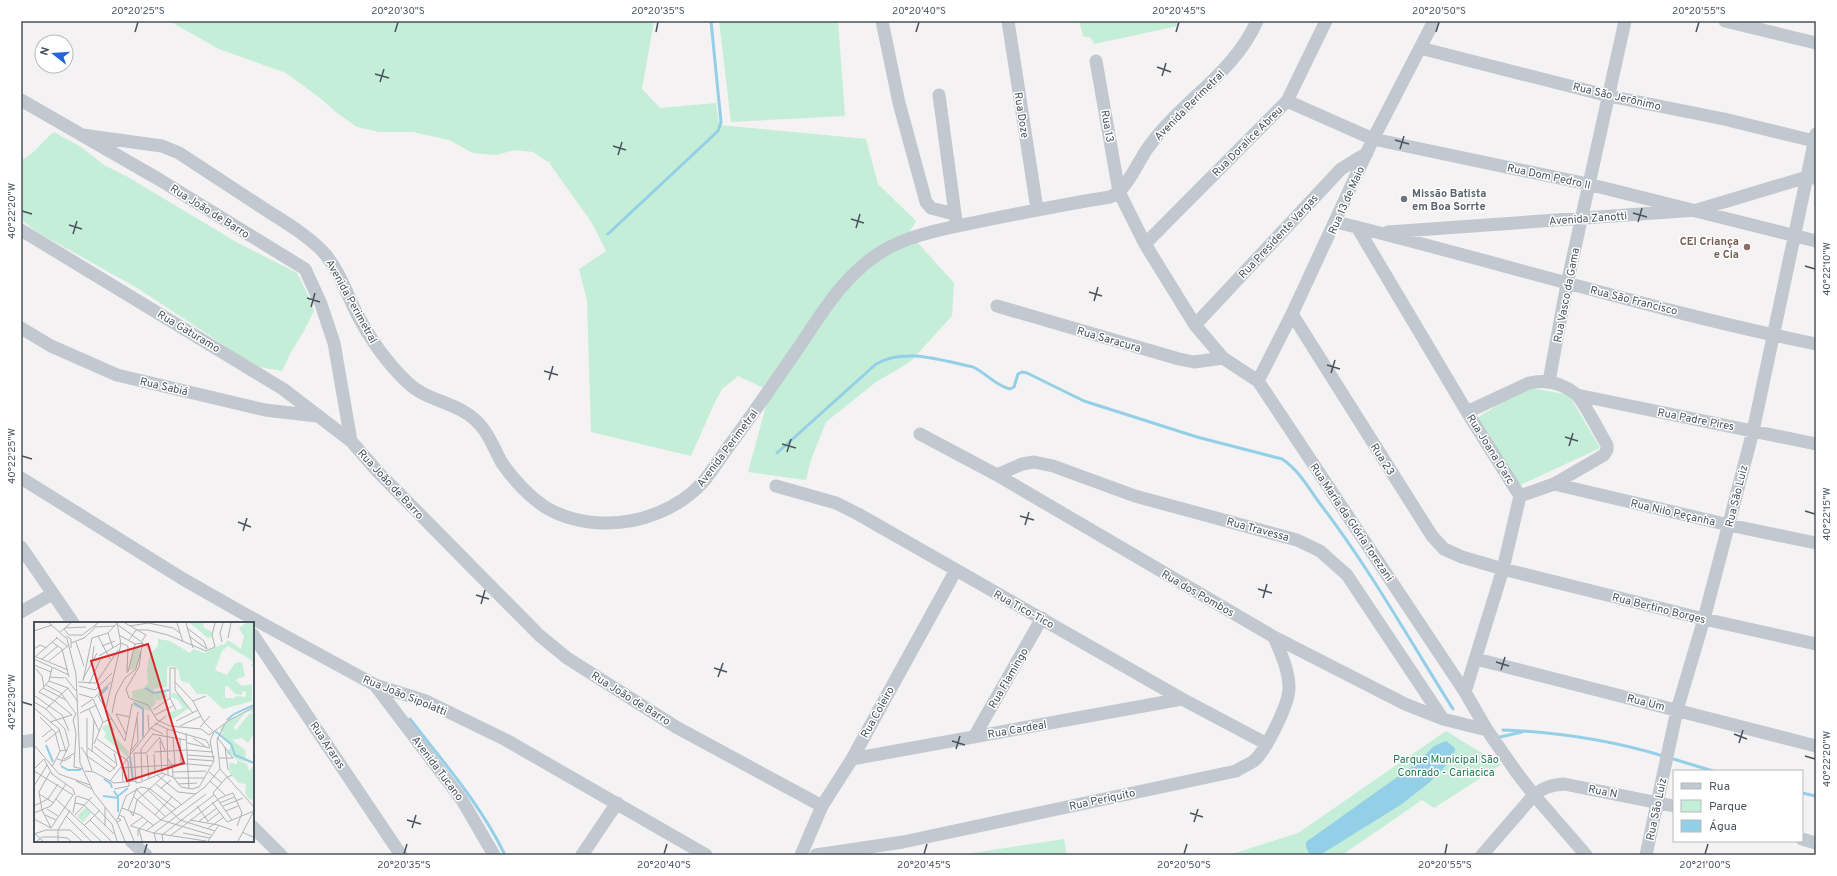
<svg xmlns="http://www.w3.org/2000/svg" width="1837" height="876" viewBox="0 0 1837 876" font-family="Overpass,sans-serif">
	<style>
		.green { fill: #c4eed8 }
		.water { fill: #94cfe8 }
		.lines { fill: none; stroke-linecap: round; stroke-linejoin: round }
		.stream { stroke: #94cfe8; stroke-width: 3 }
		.minor { stroke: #c1c8cf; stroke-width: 13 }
		.ticks { fill: none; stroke: #4a535e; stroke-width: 1.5 }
		.worship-dot { fill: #6b7280; stroke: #fff; stroke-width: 1.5 }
		.education-dot { fill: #8d6e63; stroke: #fff; stroke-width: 1.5 }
		.labels { text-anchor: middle; stroke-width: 3; stroke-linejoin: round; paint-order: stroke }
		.street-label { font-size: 11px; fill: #4a535e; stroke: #fff }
		.worship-label { font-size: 11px; font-weight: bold; fill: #5b616d; stroke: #fff; text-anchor: start }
		.education-label { font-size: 11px; font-weight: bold; fill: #785e54; stroke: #fff; text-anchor: end }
		.park-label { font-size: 11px; fill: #1d7e56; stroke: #fff }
		.inset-river { fill: none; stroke: #94cfe8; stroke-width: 2 }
		.inset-road { fill: none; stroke: #b0b2b7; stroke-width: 1 }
		.view { fill: #d62828; fill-opacity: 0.15; stroke: #d62828; stroke-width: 2 }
		.inset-edge { fill: none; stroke: #4a535e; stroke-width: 2 }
		.neatline { fill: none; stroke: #4a535e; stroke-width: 1.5 }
		.ticks-label { font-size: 10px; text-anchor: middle; fill: #4a535e }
	</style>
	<rect width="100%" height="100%" fill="#f4f2f2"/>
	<path class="green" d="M169 21H654L642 89 660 108 716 103 719 125 866 139 878 184 916 221 909 233 954 283 952 316 910 362 876 382 826 422 811 460 806 480 748 472 770 391 738 376 722 389 714 404 691 456 591 432 587 301 579 269 606 251 592 223 550 164 551 161 548 162 533 152 515 150 496 155 473 153 449 140 413 132H379L357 127 337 113 320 98 286 73 219 49Z
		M719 21H838L845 116 731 122Z
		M1079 21H1178V26L1094 44 1091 38 1083 36Z
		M54 132 81 147 104 165 126 176 238 243 297 273 312 303 314 311 304 331 291 352 282 371 260 367 245 359 139 289 39 233 21 220V160C32 157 44 139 54 132Z
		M1526 387 1569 395 1600 448 1518 486 1477 418Z
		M1446 731 1501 765 1434 808 1422 800 1342 855H1229L1298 833Z
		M1064 839 1067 855H959Z"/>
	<path class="water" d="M1446 741 1455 748 1454 757 1430 782 1402 804 1320 855H1310L1306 847V842L1417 763 1434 746Z"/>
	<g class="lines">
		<path class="stream" d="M608 234 718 131 721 122 711 21
			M777 453 876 364C905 347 943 361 973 367 986 373 996 386 1010 389L1014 387 1018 374 1022 372 1027 373 1084 401 1197 437 1282 459C1299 470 1309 489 1321 505 1370 569 1410 641 1453 709
			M410 719C444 763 481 805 505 855
			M1503 730C1555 732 1613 741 1663 756
			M1500 737 1522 732
			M1670 758 1713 771
			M1802 793 1816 796"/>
		<path class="minor" d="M882 21 899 103 926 202 931 208 954 214
			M1008 21 1037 209
			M1725 21 1816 43
			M1420 48 1609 96 1724 119 1814 141
			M1096 61 1119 192 1145 244 1195 325 1223 358 1258 381 1465 692 1487 730 1517 773 1534 795 1586 855
			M939 95 956 221
			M21 100 160 180 305 269 321 304 334 343 351 441 378 472 539 635 567 658 676 727 822 806
			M1287 101 1373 139 1588 184 1816 241
			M82 135 162 146 179 153C208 172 237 191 266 210 285 222 310 237 325 254 340 272 347 294 357 314 370 339 387 363 408 383 429 403 462 402 481 426 490 436 495 451 502 463 513 479 529 496 545 507 561 517 584 523 604 523 639 524 679 509 703 482 713 470 722 455 732 442 755 411 777 379 799 347 822 313 843 277 878 254 907 235 943 229 977 222 1021 213 1065 204 1110 197 1128 190 1138 160 1150 145 1183 100 1234 73 1257 21
			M1336 222C1496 261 1654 311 1816 344
			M1357 227 1467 412 1520 496 1503 569 1465 692
			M21 230 283 389 351 441
			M1388 232 1697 210 1807 177 1814 178
			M1145 244 1287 101 1326 21
			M997 306 1179 359 1194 362 1223 358
			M1292 314 1432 536 1444 549 1462 557 1503 569 1704 619 1816 644
			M1195 325 1341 169 1367 153
			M21 328 51 346 117 375 265 410 317 416
			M1258 381 1292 314 1373 139 1434 21
			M1549 381 1567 284 1625 21
			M1577 395 1816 444
			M1467 412 1529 383C1546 379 1562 383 1576 394 1583 400 1601 435 1607 445V450L1604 455 1554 484 1520 496
			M920 434 997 475 1274 637 1405 704 1443 719 1487 730
			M997 475 1022 464 1034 462 1053 466 1135 496 1297 540 1320 551 1347 575 1443 719
			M21 478 183 579 241 612 375 685 426 701 506 740 706 855
			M1554 484 1729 525 1816 543
			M776 486 836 503 858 514 1182 699 1267 744
			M21 547 73 623
			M21 612 52 594
			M253 635 401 855
			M1476 659 1816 746
			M375 685 462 800 494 855
			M974 737 1042 618
			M21 742 35 740
			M852 759 1182 699
			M253 827 281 855
			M1802 839 1816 843
			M131 841 146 855
			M582 855 617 803
			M801 855 822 806 852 759 956 570
			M816 855 903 842 1236 771C1242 767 1250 764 1255 760 1267 748 1289 704 1289 688 1289 670 1281 654 1274 637
			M1482 855 1534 795C1544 787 1552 785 1564 784L1674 806
			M1646 855 1677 710 1704 619 1753 431 1816 134"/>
	</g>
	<path class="ticks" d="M135 32 138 22M395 32 398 22M656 32 658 22M916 32 919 22M1176 32 1179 22M1436 32 1439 22M1696 32 1699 22M1157 67 1171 72M375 74 389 78M1162 76 1166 63M380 82 384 69M1395 140 1409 144M613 146 626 150M1400 149 1404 136M618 155 622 142M22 211 32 214M1633 213 1647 217M851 219 864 223M1638 222 1642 208M69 225 82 229M856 228 860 214M73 234 77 221M1805 266 1815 269M1089 292 1102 296M307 298 320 302M1094 301 1098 287M311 307 315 293M1327 365 1340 369M544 371 558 375M1331 373 1335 360M549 380 553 366M1565 437 1578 441M782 444 796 448M1569 446 1573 433M787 452 791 439M22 456 32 459M1805 511 1815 514M1020 516 1034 520M238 522 251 527M1025 525 1029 512M243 531 247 518M1258 589 1272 593M476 595 489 599M1263 598 1267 584M481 604 485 590M1496 662 1509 666M714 668 727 672M1501 670 1505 657M718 677 723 663M22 702 32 705M1734 734 1747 739M952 741 965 745M1739 743 1743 730M956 749 960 736M1805 756 1815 759M1190 813 1203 817M407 820 421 824M1194 822 1198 809M412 828 416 815M144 854 147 844M404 854 407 844M664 854 667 844M924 854 927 844M1184 854 1187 844M1445 854 1447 844M1705 854 1708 844"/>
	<circle class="worship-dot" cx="1404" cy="199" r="4"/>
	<circle class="education-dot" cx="1747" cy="247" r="4"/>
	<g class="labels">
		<g class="street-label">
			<text transform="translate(1617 96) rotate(13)" y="4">Rua São Jerônimo</text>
			<text transform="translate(1189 105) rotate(-45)" y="4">Avenida Perimetral</text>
			<text transform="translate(1022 115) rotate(81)" y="4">Rua Doze</text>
			<text transform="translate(1108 126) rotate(80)" y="4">Rua 13</text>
			<text transform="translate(1247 141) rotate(-45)" y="4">Rua Doralice Abreu</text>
			<text transform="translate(1549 176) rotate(12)" y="4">Rua Dom Pedro II</text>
			<text transform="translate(1346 200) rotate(-66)" y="4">Rua 13 de Maio</text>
			<text transform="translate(210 211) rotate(32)" y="4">Rua João de Barro</text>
			<text transform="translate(1588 218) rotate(-4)" y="4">Avenida Zanotti</text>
			<text transform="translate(1278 236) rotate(-47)" y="4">Rua Presidente Vargas</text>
			<text transform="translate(1566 295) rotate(-79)" y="4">Rua Vasco da Gama</text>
			<text transform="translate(1634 300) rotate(14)" y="4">Rua São Francisco</text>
			<text transform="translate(352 301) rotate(61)" y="4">Avenida Perimetral</text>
			<text transform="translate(189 331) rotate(31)" y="4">Rua Gaturamo</text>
			<text transform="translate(1109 339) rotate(16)" y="4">Rua Saracura</text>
			<text transform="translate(164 386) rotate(13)" y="4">Rua Sabiá</text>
			<text transform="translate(1696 419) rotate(11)" y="4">Rua Padre Pires</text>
			<text transform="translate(727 448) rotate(-53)" y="4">Avenida Perimetral</text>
			<text transform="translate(1491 449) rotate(58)" y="4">Rua Joana D'arc</text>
			<text transform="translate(1383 459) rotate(58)" y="4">Rua 23</text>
			<text transform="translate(391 484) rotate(47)" y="4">Rua João de Barro</text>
			<text transform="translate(1736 496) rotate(-76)" y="4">Rua São Luiz</text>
			<text transform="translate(1673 512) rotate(13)" y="4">Rua Nilo Peçanha</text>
			<text transform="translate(1352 522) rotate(56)" y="4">Rua Maria da Glória Torezani</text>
			<text transform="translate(1258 529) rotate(15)" y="4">Rua Travessa</text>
			<text transform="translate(1198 593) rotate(30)" y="4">Rua dos Pombos</text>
			<text transform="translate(1659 608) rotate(14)" y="4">Rua Bertino Borges</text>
			<text transform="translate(1024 609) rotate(29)" y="4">Rua Tico-Tico</text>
			<text transform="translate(1008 678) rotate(-60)" y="4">Rua Flamingo</text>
			<text transform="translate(405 695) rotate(22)" y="4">Rua João Sipolatti</text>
			<text transform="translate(631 698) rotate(32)" y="4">Rua João de Barro</text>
			<text transform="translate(1646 702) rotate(14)" y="4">Rua Um</text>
			<text transform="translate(877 712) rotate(-61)" y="4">Rua Coleiro</text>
			<text transform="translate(1017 729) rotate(-10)" y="4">Rua Cardeal</text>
			<text transform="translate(328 745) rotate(56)" y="4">Rua Araras</text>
			<text transform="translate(438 768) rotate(53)" y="4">Avenida Tucano</text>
			<text transform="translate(1603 791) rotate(11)" y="4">Rua N</text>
			<text transform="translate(1102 799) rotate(-12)" y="4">Rua Periquito</text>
			<text transform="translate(1656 809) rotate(-78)" y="4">Rua São Luiz</text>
		</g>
		<g class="worship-label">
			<text x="1412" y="197">Missão Batista<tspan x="1412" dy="13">em Boa Sorrte</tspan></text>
		</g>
		<g class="education-label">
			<text x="1739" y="245">CEI Criança<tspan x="1739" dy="13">e Cia</tspan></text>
		</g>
		<g class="park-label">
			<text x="1446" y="763">Parque Municipal São<tspan x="1446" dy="13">Conrado - Cariacica</tspan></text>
		</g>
	</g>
	<g transform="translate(34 622)">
		<rect width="220" height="220" fill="#f4f2f2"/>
		<path d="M156 1H170L169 5 178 10V15L174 16ZM212 1H220V45L216 43 220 41 214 36 194 24 188 29 181 48 193 53 201 41 208 40 211 54 201 58 208 64 218 62V79L189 87 173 72H163L155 61 147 59 144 47 139 44 133 45V65L120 67V72L130 67 134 75 123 79 121 74 122 81 115 89 99 84 98 80 104 77 98 76V69L110 66 114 61 113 47 116 32 124 24V17L136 19 156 31 159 27 171 31 188 22 190 23 194 18 207 27 210 14 205 6ZM194 64 201 72 208 73V69L212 70V75L202 74 201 76H191V65ZM104 25 106 28 102 47 95 48 100 27ZM138 71 145 72 155 86 136 99 134 91 149 86 144 78 137 75ZM220 85V92L216 89 210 92 199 106 202 108 216 91 220 93V112L214 121 208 116 198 118 211 128 212 137 220 142 202 137 196 130 197 132 192 133 197 124 187 113 189 111 186 107 191 101ZM77 101 81 108 78 109 79 113 95 130 94 135 70 115 72 112 68 105ZM203 138 213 142 215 149 220 143V177L216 178 211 172 212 162 205 161 195 150V141L203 142ZM52 185 57 191 49 200 43 194Z" fill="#c4eed8" fill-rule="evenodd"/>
		<path class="inset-river" d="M111 66 120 71 135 68M65 74 74 65M100 81 109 87V115M193 98 200 92 220 83M181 109 197 122 201 133 220 141M12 123 19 140M96 134 99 159M27 144 34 148H47M70 157 77 162 78 166M80 169 84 175V190M69 174 84 176M84 174 94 166"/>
		<path class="inset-road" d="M15 1 33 17 42 52 46 141 60 171 83 200 87 198 84 196 82 198M91 1 112 13 108 19M143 1 149 20M152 1 159 26M84 3 109 21M96 4 114 1 139 6 146 11M60 5 81 4M31 6 52 5M153 6 170 19 173 27M30 7 35 13H48L64 1M0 9 18 3M26 10 37 1M74 11 79 26M85 13 101 22 109 21M32 14 37 17V26M64 14 76 37M155 14 173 27M22 15 33 24M194 16 197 1M95 18 102 8H114L134 13 172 29 181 25 178 13 181 1M18 20 28 27 35 55M42 20 50 44M188 20 186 11 189 1M37 21 50 16 61 6M87 21 94 24 93 51M68 24 81 19M0 27 6 23 13 26M107 30 105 45 92 67 95 76 114 83 123 98 136 104 167 107 175 113 190 102M0 34 34 48M2 34 23 16M65 34 87 21M0 37 35 53M8 37 24 24M15 39 35 23M58 40 60 24M0 43 17 50M2 47 8 54 10 65M94 50 101 22M16 55 30 56M31 55 42 69M49 57 63 31M15 59 34 66 44 80M49 59 58 16 74 11 83 1M44 60 62 61 84 28M141 60 159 79 170 100 179 109M55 62 66 38M12 63 27 71 42 92M45 64 61 68 78 51M9 66 32 78M5 70 21 79 38 93M5 70 15 59 18 46M45 72 59 76M1 74 28 93 35 109M64 74 91 119M60 76 77 60M136 76 142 88M59 77 69 100M159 79 172 74M0 80 12 87 31 107 35 123 26 143M47 85 59 77M220 85 192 100 183 118 186 147 220 185M0 86 25 107 32 130M72 86 87 22 83 1M12 87 34 66M55 87 65 109M119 88 136 76V46H141V68L159 91M42 91 39 98 42 111 40 145 49 147M46 91 63 83M78 91 82 72 91 56 102 47 109 21M82 92 92 112M82 92 96 95M114 93 115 108M121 93 139 84M6 95 21 110 26 129M53 96V134M142 99 164 88M16 100 38 93M121 101 133 107 172 118 176 125M146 104 167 94M166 105 176 94M117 106 129 112M133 107 134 153M152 111 155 167M118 112 152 118M8 115 18 107M139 115 141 143M183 115 199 136M126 116 131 129M146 116 147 142M159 116 171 124M63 117 94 139 95 164 80 167M91 119 98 82M126 119 128 151M11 120 26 108M153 121 176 126M60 122 69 100 77 97M0 123 25 152 56 163M60 124 83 142M47 125 53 134 58 149M191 125 194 148M54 126 81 147M97 129 104 119 103 96M58 130 60 98M120 130 153 128 179 130M100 131 102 161 108 160 107 127 119 112M100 131H112L126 115M113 132 115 157M120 132 121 152M96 133 104 90M153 133 181 135M53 134 76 150 83 143 80 131M185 136H199M10 137 18 152 39 167 41 173M23 137 30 139 37 135M30 137 41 131M134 137 138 143 139 155M154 137 180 139M18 145 26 129 32 128M87 146 154 142 177 144M88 146 89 160M0 147 10 137M0 149 39 173M51 149 60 150 80 161 102 159M16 150 5 170 8 188 17 206M139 150 172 149M175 150 188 161M123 153 144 170 162 172M198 153 192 156 179 171 198 198M140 156H170M42 159 58 167M76 159 117 106 132 94M109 159 128 151 139 155 147 165 158 167 165 165 180 139 176 119 180 110M176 159 191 173M122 162 148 183M144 162 163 161M0 164 13 143M127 166 137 158M103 168 132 195M114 168 146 198 181 209M5 172 20 181M43 174 55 178 78 202 83 219M100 175 127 198 177 213M22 177 67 219M178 180 193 200 220 189M41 181 50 183 80 212M186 181 200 175M0 184 14 177 24 162M163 184 174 199M189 184 209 176M88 186 106 193 120 204M13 187 24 194M94 188 103 166M96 189 99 194 103 178 132 152M192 189 204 184M0 191 17 184 32 162M39 191 42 174M11 193 22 198M41 193 58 175M85 193 90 195 100 219M121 193 138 175M32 194 57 219M84 196 92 174 107 165 116 167 142 187M0 197 17 206M56 198 77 219M156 198 184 203 198 208M83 200 91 219M164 200 183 186M173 200 186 190M51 203 66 188M71 204V185M96 204 109 195M97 204 120 211 172 219M17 206 39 173M105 207 108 219M173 207 190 195M112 209 171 165 186 147M208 210 219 215M0 211 9 219M149 211 176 216M0 212 12 208H36L48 219M104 214V208L114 199M136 214 186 176 199 171 208 191 203 204M3 219 8 215H24L33 216 37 219M24 219V208L36 188M122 219 120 211 172 172M129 219 128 213 180 173M174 219 185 203M204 219 220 189"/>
		<path class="view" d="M114 22 150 141 93 159 57 39Z"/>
		<rect width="220" height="220" class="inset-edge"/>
	</g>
	<rect width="1837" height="876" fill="none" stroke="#ffffff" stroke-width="44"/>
	<rect x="1673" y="770" width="130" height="72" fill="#ffffff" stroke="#b7babf"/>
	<rect x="1681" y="783" width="20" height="6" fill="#c1c8cf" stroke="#b7babf"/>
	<text x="1709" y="790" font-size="12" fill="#4a535e">Rua</text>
	<rect x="1681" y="800" width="20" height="12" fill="#c4eed8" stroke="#b7babf"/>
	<text x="1709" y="810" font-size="12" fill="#4a535e">Parque</text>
	<rect x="1681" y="820" width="20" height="12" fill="#94cfe8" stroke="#b7babf"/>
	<text x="1709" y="830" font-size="12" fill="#4a535e">Água</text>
	<g transform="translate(54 54) rotate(287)"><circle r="19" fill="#ffffff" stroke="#b7babf"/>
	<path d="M0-3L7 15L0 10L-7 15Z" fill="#2564db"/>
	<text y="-6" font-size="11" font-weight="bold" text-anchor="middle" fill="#4a535e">N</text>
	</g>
	<rect x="22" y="22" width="1793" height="832" class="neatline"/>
	<g class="ticks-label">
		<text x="138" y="14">20°20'25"S</text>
		<text x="398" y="14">20°20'30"S</text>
		<text x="658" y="14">20°20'35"S</text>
		<text x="919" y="14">20°20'40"S</text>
		<text x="1179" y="14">20°20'45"S</text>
		<text x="1439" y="14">20°20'50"S</text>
		<text x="1699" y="14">20°20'55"S</text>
		<text transform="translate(11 211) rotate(-90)" y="4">40°22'20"W</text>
		<text transform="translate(1826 269) rotate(-90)" y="4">40°22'10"W</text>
		<text transform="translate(11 456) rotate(-90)" y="4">40°22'25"W</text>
		<text transform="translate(1826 514) rotate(-90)" y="4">40°22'15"W</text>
		<text transform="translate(11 702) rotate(-90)" y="4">40°22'30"W</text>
		<text transform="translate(1826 759) rotate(-90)" y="4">40°22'20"W</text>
		<text x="144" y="868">20°20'30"S</text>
		<text x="404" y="868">20°20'35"S</text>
		<text x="664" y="868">20°20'40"S</text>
		<text x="924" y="868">20°20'45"S</text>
		<text x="1184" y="868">20°20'50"S</text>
		<text x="1445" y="868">20°20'55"S</text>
		<text x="1705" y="868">20°21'00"S</text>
	</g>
</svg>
